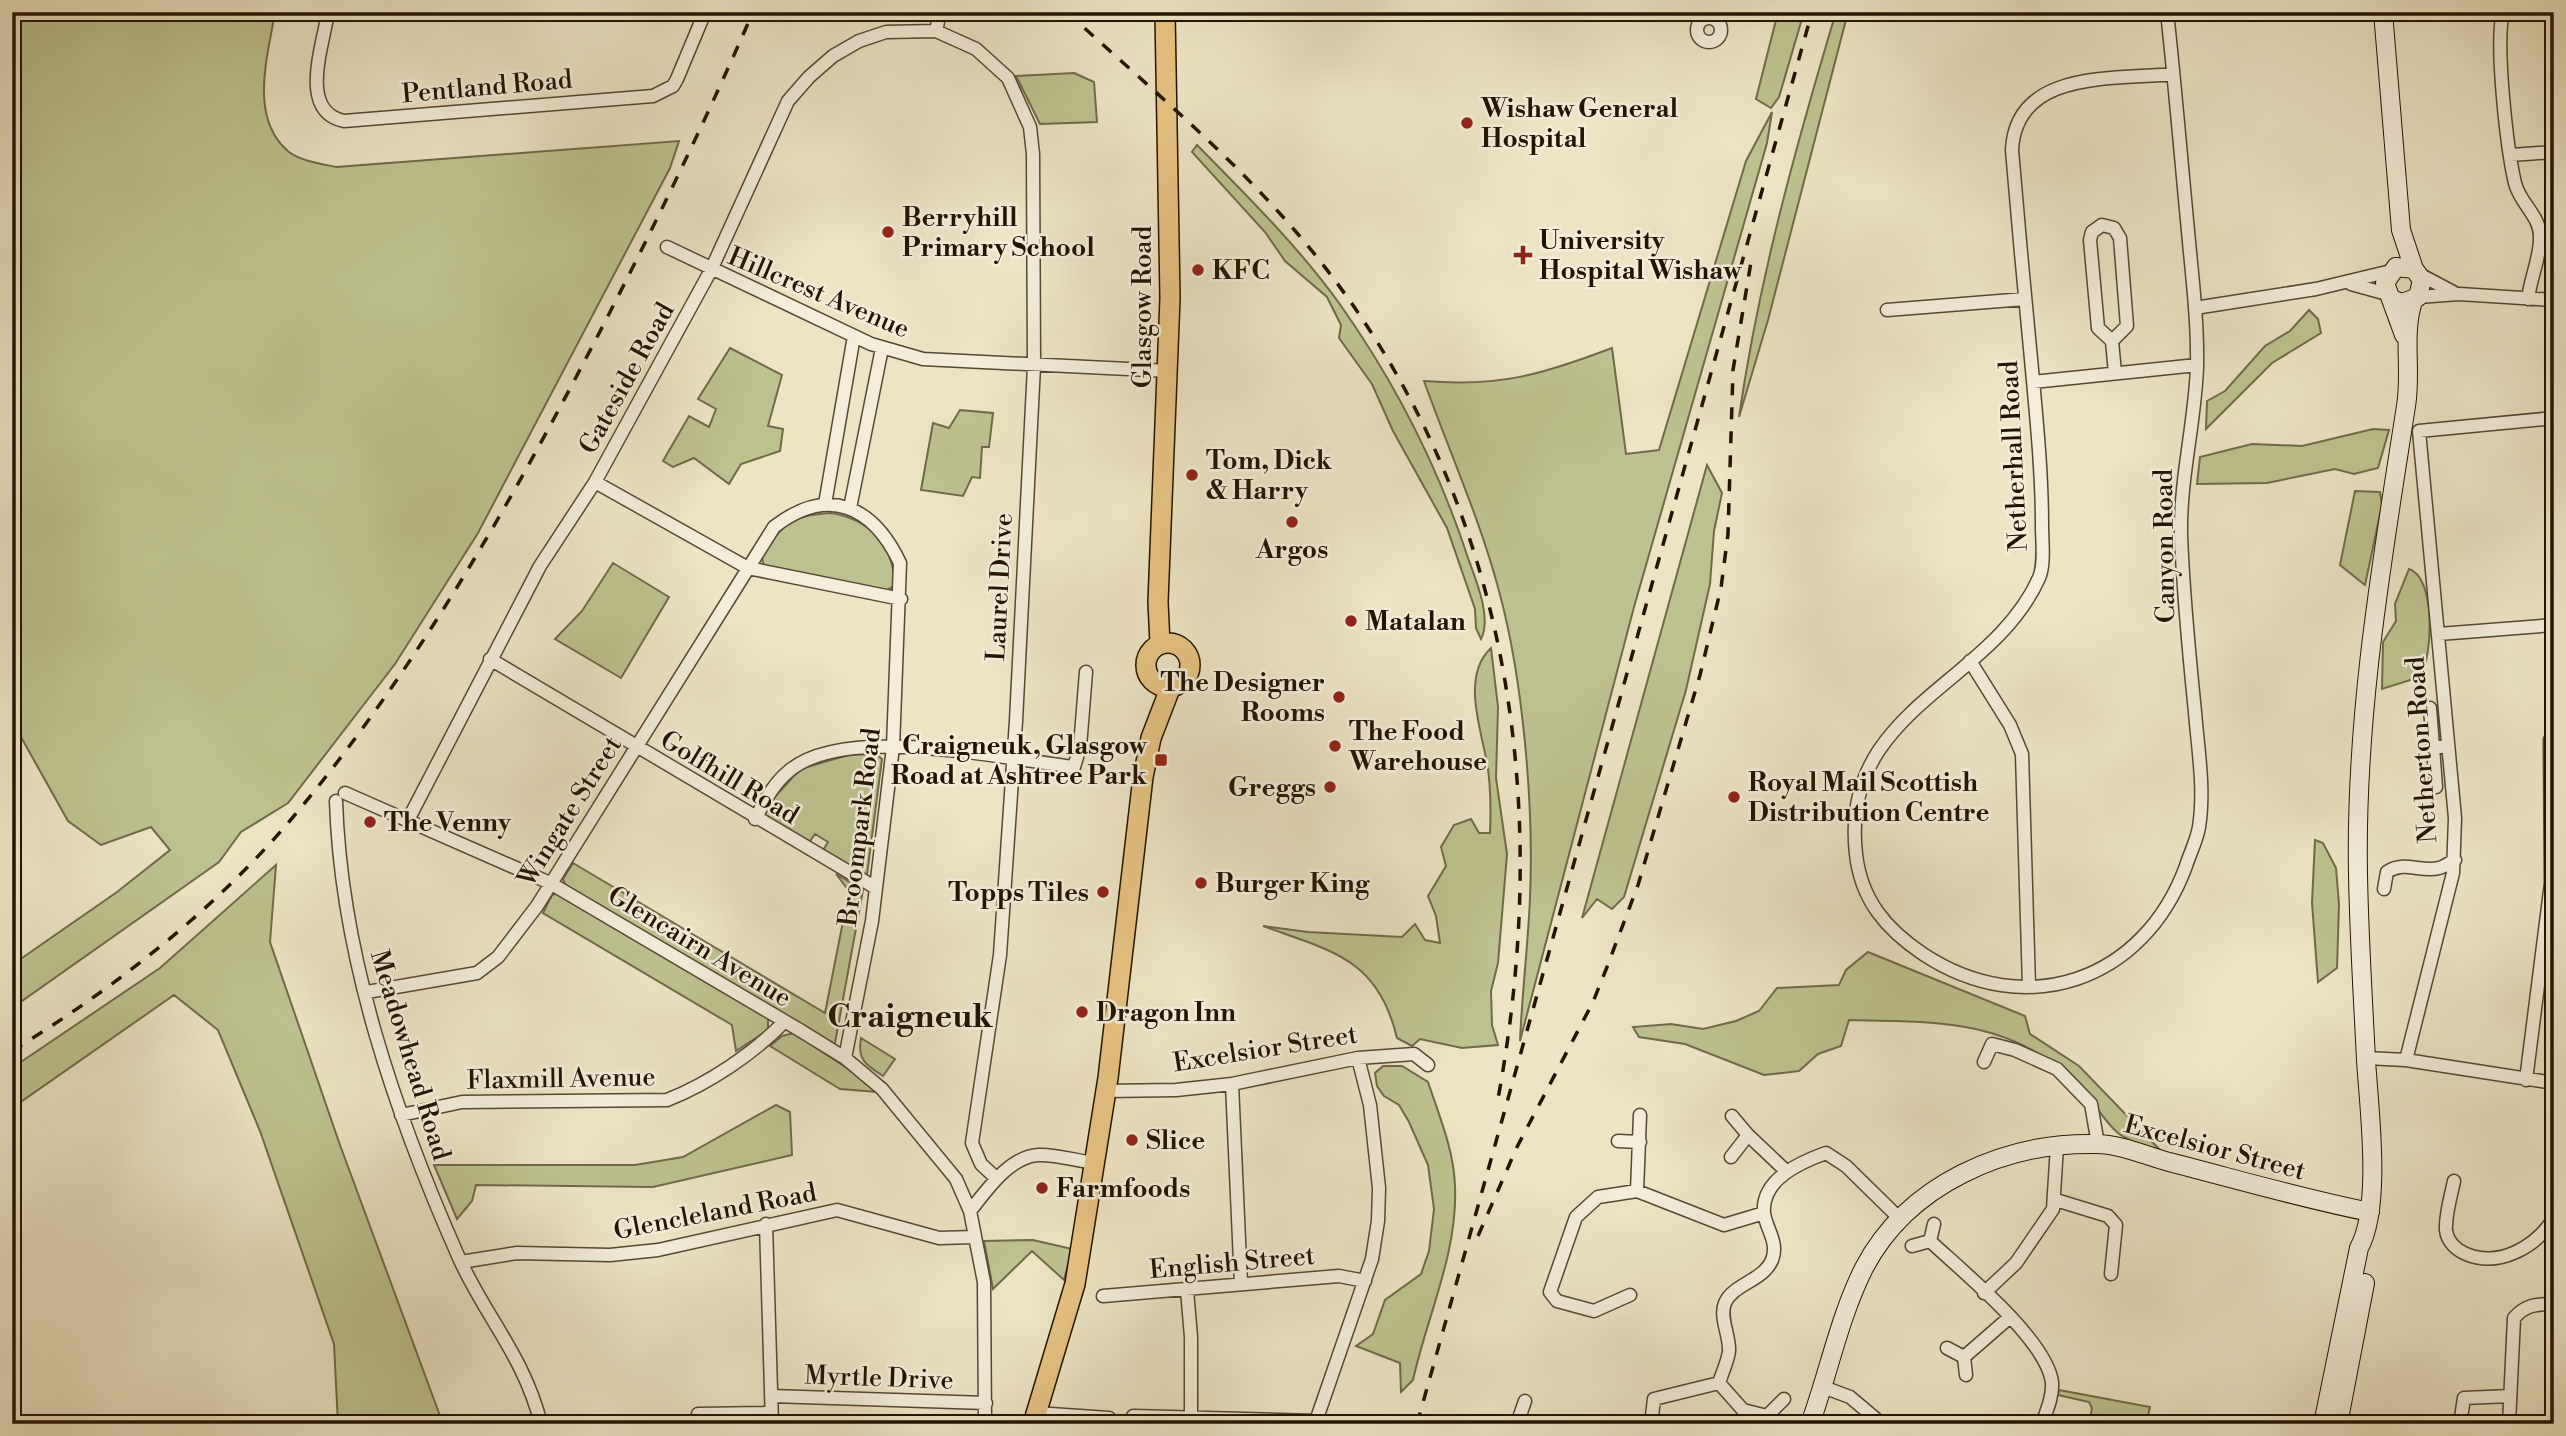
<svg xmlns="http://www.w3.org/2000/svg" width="2566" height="1436" viewBox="0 0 2566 1436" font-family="'Libre Bodoni',serif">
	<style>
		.green { fill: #bec290; stroke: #706a48; stroke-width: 2 }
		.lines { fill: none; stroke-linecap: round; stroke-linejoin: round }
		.street-casing { stroke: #564731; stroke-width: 15 }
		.secondary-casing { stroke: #231300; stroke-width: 20 }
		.primary-casing { stroke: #231300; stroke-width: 22 }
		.street { stroke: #f3edd9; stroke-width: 12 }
		.secondary { stroke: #f3edd9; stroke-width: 18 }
		.primary { stroke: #e6c282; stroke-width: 19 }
		.rail { stroke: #231300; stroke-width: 3.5; stroke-dasharray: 12 12; stroke-linecap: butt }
		.poi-dot { fill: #8f2418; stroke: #f3edd9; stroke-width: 2.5 }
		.labels { text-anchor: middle; stroke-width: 5; stroke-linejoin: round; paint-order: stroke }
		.street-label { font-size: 26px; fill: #231300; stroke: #f3edd9 }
		.poi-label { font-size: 26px; font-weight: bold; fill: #231300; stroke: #f3edd9; text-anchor: start }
		.district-label { font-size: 33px; font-weight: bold; fill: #231300; stroke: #f3edd9 }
	</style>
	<rect width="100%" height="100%" fill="#ede4c4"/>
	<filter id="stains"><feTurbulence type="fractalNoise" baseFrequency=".00286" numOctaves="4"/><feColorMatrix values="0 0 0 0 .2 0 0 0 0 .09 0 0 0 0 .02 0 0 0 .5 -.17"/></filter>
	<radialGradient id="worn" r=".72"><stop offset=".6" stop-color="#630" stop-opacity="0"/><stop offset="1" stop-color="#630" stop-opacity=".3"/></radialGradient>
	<path class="green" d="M12 12H275C268 56 248 118 289 152 301 161 322 164 336 167L679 141 670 168 478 533 395 664 288 803 241 832 219 862 12 1008V965L117 892 170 850 151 827 101 845 68 821 12 721Z
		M1778 12H1804L1779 97 1771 108 1756 99Z
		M1836 12H1848L1768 320 1739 417C1759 278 1796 146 1836 12Z
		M1074 73 1094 82 1097 122 1040 124 1016 76Z
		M1772 112 1767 143 1634 607 1520 1041C1522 993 1528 945 1530 898 1534 806 1523 679 1499 591 1480 519 1449 451 1424 381 1500 387 1541 375 1612 348L1626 454 1659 450 1746 161Z
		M1197 145C1246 195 1298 246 1339 303 1395 382 1438 466 1468 558 1476 580 1492 618 1481 639L1476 628 1475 609 1447 528 1393 431 1372 384 1339 338 1341 325 1327 297 1285 261 1265 232 1192 152Z
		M2309 310 2318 319 2321 333 2272 363 2206 429 2207 401 2225 391 2265 346 2290 331Z
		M730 348 782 375 768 426 783 429 780 451 741 464 729 484 694 458 673 467 663 461 689 416 709 427 716 409 698 399Z
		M960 410 993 413 989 447H982L980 478 972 477 963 496 921 490 933 423 949 428Z
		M2373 429 2389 430 2378 468 2354 474 2335 469 2267 483 2197 484 2200 457 2252 444 2302 446Z
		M1707 465 1722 493 1714 531 1710 584 1686 690 1624 897 1612 909 1597 899 1582 918Z
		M2355 491 2380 492 2382 505 2365 585 2340 565Z
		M831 513C870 519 894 546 895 586L885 591 764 567 762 558C782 524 790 515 831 513Z
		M613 563 669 597 621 678 555 639 582 611Z
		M2409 569C2436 577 2433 657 2420 677L2382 689 2383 642 2396 621 2395 604Z
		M1491 648 1498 707 1496 778 1507 854 1498 963 1491 991 1492 1025 1498 1045 1462 1048 1420 1039 1412 1046 1397 1038C1378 958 1331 951 1263 926L1308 932 1402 937 1415 924 1425 940 1440 943 1436 916 1428 896 1446 866 1441 847 1454 825 1471 819 1479 833H1490C1491 809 1491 786 1487 763 1481 729 1461 676 1491 648Z
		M852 754 877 755 882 759 867 875 822 852 828 842 815 834 808 844 765 815 764 809 800 769Z
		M2315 840 2323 843 2336 868 2339 904 2337 968 2318 982 2312 903Z
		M573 863 825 1013 849 891 836 874 863 890 835 1043 828 1044 566 887 563 879Z
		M276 865 270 942 340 1145 443 1424H338L334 1344 260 1131 218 1030 174 995 12 1108V1068L160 968Z
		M559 892 768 1018V1030L736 1051 732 1025 543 913 552 895Z
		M1868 952 2025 1016 2030 1034 2079 1066 2162 1152C2149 1147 2129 1142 2118 1133 2101 1119 2091 1095 2074 1080 2006 1018 1934 1022 1849 1020L1841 1046 1818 1054 1799 1071 1764 1075 1685 1044 1639 1037 1633 1027 1671 1024 1703 1029 1736 1021 1759 1011 1777 988 1839 985 1846 970Z
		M794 1033 871 1084 878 1092 840 1089 770 1046 782 1036Z
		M861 1038 895 1059 883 1076C866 1065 857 1060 861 1038Z
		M1383 1066H1402L1428 1082C1439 1115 1454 1151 1455 1186 1458 1253 1427 1316 1413 1380L1401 1392 1400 1363 1356 1346 1373 1334 1385 1300 1421 1274 1429 1251 1434 1209 1428 1165 1409 1122 1399 1105 1384 1096 1377 1086 1375 1073Z
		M776 1105 790 1112 792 1155 653 1187 476 1185 472 1201 457 1219 434 1165H635L683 1157Z
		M1033 1240 1072 1249 1064 1280 1032 1251 993 1289 984 1241Z
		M2059 1390 2150 1407 2146 1424H2089L2092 1408 2089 1402 2058 1395Z"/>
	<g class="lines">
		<defs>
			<path id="street" d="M328 12C323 47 298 111 344 121L653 96 673 86 677 79 705 12
				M2167 12C2175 85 2181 158 2188 231 2192 276 2198 322 2197 367 2195 423 2180 478 2181 534 2183 593 2189 653 2195 712 2198 750 2205 789 2199 827 2197 840 2190 853 2186 866 2144 981 2026 1022 1923 954 1886 929 1861 900 1856 854 1839 708 1990 687 2039 578 2045 564 2042 542 2042 526 2042 470 2036 414 2031 359 2024 289 2018 220 2012 150 2016 69 2115 80 2173 74
				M2503 12C2495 45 2507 149 2515 183 2519 202 2540 216 2540 236 2541 256 2530 279 2528 299
				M1697 30a12 12 0 1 1 24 0a12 12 0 1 1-24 0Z
				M936 31 940 12
				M2511 155 2554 152
				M667 247 871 344 923 359 1169 371
				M2419 274 2453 292
				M2351 284 2387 294
				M2418 297 2459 294 2554 300
				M2195 308 2316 289 2391 271
				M1887 310 2025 299
				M2112 341 2127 326 2120 238 2114 228 2102 225 2092 232 2090 240 2098 328 2112 341 2115 373
				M2033 382 2197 365
				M595 482 748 568 901 599
				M825 504 854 336
				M850 508 882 348
				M2439 634 2554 625
				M490 659 876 888
				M1970 661 2010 725 2022 754 2029 986
				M2430 708 2433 747
				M2436 787 2433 747H2446
				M345 793 550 883 798 1029 845 1058 882 1089 956 1179 970 1211 984 1282 985 1424
				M336 801C341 957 396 1116 459 1258 486 1318 524 1356 541 1424
				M755 819C765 801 773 784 789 771 845 723 1005 759 1074 767L1080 747 1086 672
				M408 820 540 566 595 482 711 270 788 101 809 77 833 56 859 41 886 32 936 31 976 49 1008 78 1030 127 1033 154 1034 366 1016 721 1000 955 972 1143 981 1164 996 1178
				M2384 889 2387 872C2405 860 2421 873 2439 868 2444 867 2450 862 2455 860
				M367 992 477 973 498 957 537 906 774 527C828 485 873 506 900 563L893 747 872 921 845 1058
				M2366 1058 2406 1060 2554 1083
				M2406 1060 2453 873 2455 818 2419 431 2554 418
				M1984 1062 1992 1044 2015 1050 2057 1069 2091 1104 2098 1144
				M2526 1080 2551 883 2550 740 2554 734
				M1232 1084 1241 1284
				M1106 1091 1176 1090 1232 1084 1358 1058 1414 1054 1428 1065
				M401 1115 462 1102 667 1100C708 1084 753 1054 784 1022
				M1732 1116 1748 1135 1786 1171
				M1618 1141 1640 1142
				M1731 1157 1748 1135
				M2454 1181C2451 1196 2445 1215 2446 1230 2447 1241 2456 1250 2466 1254 2499 1268 2536 1247 2554 1218
				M1637 1191 1640 1115
				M2056 1200 2108 1216 2116 1225 2111 1274
				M970 1211C987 1190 1009 1157 1038 1155 1056 1154 1077 1161 1094 1163
				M766 1224 772 1424
				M1930 1241 1934 1224
				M1912 1246 1930 1241C1963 1272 2046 1339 2052 1382 2053 1396 2047 1410 2042 1424
				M461 1262 517 1253 610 1255 658 1250 837 1210 939 1238 975 1237
				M1187 1290 1191 1337V1418
				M1984 1293 2016 1263 2053 1209 2057 1146
				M1630 1295 1594 1311 1557 1301 1550 1292 1576 1217 1598 1197 1637 1191 1724 1225 1764 1213
				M1103 1296 1339 1276 1365 1281
				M1947 1348 1964 1357
				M1966 1375 1964 1357 2010 1317
				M1719 1383 1743 1410 1767 1416 1784 1399
				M1823 1387 1850 1397 1882 1424
				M771 1396 986 1403
				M1036 1413 1109 1418
				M698 1414 771 1413
				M1133 1416 1316 1421
				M1315 1424 1372 1259 1378 1221 1379 1188 1370 1105 1358 1058
				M1517 1424 1525 1401
				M1651 1424 1654 1399 1719 1383C1722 1373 1728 1361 1729 1351 1730 1336 1719 1317 1725 1303 1733 1284 1763 1281 1772 1260 1779 1242 1766 1229 1764 1213 1761 1179 1801 1162 1826 1153L1846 1166 1900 1219
				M2460 1424 2464 1398 2510 1396
				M2509 1424 2514 1318C2525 1305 2538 1303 2554 1305"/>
			<path id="secondary" d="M2383 12 2401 230 2414 269
				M2391 299 2402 303 2418 297 2422 280 2414 269 2396 267 2385 283 2404 335
				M1810 1424C1829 1372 1839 1318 1864 1268 1908 1184 2005 1142 2096 1144 2121 1144 2149 1157 2173 1163 2239 1180 2304 1199 2370 1212
				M2323 1424 2359 1248C2382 1206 2369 1109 2366 1060 2363 998 2359 936 2358 874 2355 716 2382 561 2406 406 2412 370 2402 336 2413 301
				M2338 1424 2365 1283"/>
			<path id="primary" d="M1146 665a22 22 0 1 1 44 0a22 22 0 1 1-44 0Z
				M1160 644 1158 602 1170 298 1165 12
				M1033 1424 1075 1284 1108 1078 1143 777 1151 738 1171 686"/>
		</defs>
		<use href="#street" class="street-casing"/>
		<use href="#secondary" class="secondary-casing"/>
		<use href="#primary" class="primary-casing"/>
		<use href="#street" class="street"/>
		<use href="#secondary" class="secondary"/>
		<use href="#primary" class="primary"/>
		<path class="rail" d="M1067 12C1145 84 1228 152 1297 233 1507 478 1556 793 1497 1104
			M12 1051C113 989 211 913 288 823 401 690 492 536 574 381 638 260 698 138 753 12
			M1478 1236 1517 1147 1593 1002 1607 967 1638 885 1700 675 1721 588 1728 534 1733 370 1752 256
			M1417 1424 1812 12"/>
	</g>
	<g class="poi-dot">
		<circle cx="1467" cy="123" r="7"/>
		<circle cx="888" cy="232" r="7"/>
		<path d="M1519.5 244.5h7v7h7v7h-7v7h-7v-7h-7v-7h7z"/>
		<circle cx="1198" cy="270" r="7"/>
		<circle cx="1192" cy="475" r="7"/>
		<circle cx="1292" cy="522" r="7"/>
		<circle cx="1351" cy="621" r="7"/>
		<circle cx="1339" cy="697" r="7"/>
		<circle cx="1335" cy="746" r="7"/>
		<rect x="1154" y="753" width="14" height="14" rx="3.5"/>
		<circle cx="1330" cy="787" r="7"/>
		<circle cx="1734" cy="797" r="7"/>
		<circle cx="370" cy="822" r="7"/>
		<circle cx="1201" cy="883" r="7"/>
		<circle cx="1103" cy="892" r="7"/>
		<circle cx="1082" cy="1012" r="7"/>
		<circle cx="1132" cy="1140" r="7"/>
		<circle cx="1042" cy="1188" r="7"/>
	</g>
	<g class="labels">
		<g class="street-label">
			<text transform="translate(487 86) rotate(-5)" y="9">Pentland Road</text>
			<text transform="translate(819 292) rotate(23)" y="9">Hillcrest Avenue</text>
			<text transform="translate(1142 307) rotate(-90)" y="9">Glasgow Road</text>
			<text transform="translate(626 378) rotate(-61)" y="9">Gateside Road</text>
			<text transform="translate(2013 456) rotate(-93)" y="9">Netherhall Road</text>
			<text transform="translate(2164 546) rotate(-91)" y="9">Canyon Road</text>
			<text transform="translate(999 587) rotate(-87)" y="9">Laurel Drive</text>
			<text transform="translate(2421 750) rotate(-94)" y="9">Netherton Road</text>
			<text transform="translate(730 777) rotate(31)" y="9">Golfhill Road</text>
			<text transform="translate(569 811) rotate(-58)" y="9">Wingate Street</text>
			<text transform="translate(859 827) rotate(-83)" y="9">Broompark Road</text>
			<text transform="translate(700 946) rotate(31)" y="9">Glencairn Avenue</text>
			<text transform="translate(1265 1048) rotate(-9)" y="9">Excelsior Street</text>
			<text transform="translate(411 1055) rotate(73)" y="9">Meadowhead Road</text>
			<text transform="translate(561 1078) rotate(-1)" y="9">Flaxmill Avenue</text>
			<text transform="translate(2215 1147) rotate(15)" y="9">Excelsior Street</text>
			<text transform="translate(715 1211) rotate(-11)" y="9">Glencleland Road</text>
			<text transform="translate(1232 1262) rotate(-5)" y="9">English Street</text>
			<text transform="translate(879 1377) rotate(2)" y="9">Myrtle Drive</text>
		</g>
		<g class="poi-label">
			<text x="1481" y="117">Wishaw General<tspan x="1481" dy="30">Hospital</tspan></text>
			<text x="902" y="226">Berryhill<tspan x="902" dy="30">Primary School</tspan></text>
			<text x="1539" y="249">University<tspan x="1539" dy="30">Hospital Wishaw</tspan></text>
			<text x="1212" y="279">KFC</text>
			<text x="1206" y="469">Tom, Dick<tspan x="1206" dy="30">&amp; Harry</tspan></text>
			<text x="1292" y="558" text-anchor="middle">Argos</text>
			<text x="1365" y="630">Matalan</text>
			<text x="1325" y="691" text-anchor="end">The Designer<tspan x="1325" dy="30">Rooms</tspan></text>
			<text x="1349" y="740">The Food<tspan x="1349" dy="30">Warehouse</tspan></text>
			<text x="1147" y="754" text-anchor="end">Craigneuk, Glasgow<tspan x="1147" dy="30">Road at Ashtree Park</tspan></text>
			<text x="1748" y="791">Royal Mail Scottish<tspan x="1748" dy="30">Distribution Centre</tspan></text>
			<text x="1316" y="796" text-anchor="end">Greggs</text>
			<text x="384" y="831">The Venny</text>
			<text x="1215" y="892">Burger King</text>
			<text x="1089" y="901" text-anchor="end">Topps Tiles</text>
			<text x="1096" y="1021">Dragon Inn</text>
			<text x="1146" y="1149">Slice</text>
			<text x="1056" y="1197">Farmfoods</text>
		</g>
		<g class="district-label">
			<text x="910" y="1027">Craigneuk</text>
		</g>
	</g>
	<rect width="2566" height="1436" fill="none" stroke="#ede4c4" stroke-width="42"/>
	<rect x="14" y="14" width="2538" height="1408" fill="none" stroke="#231300" stroke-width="3.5"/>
	<rect x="21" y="21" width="2524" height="1394" fill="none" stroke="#231300" stroke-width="2"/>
	<rect width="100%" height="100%" filter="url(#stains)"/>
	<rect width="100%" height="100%" fill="url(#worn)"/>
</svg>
